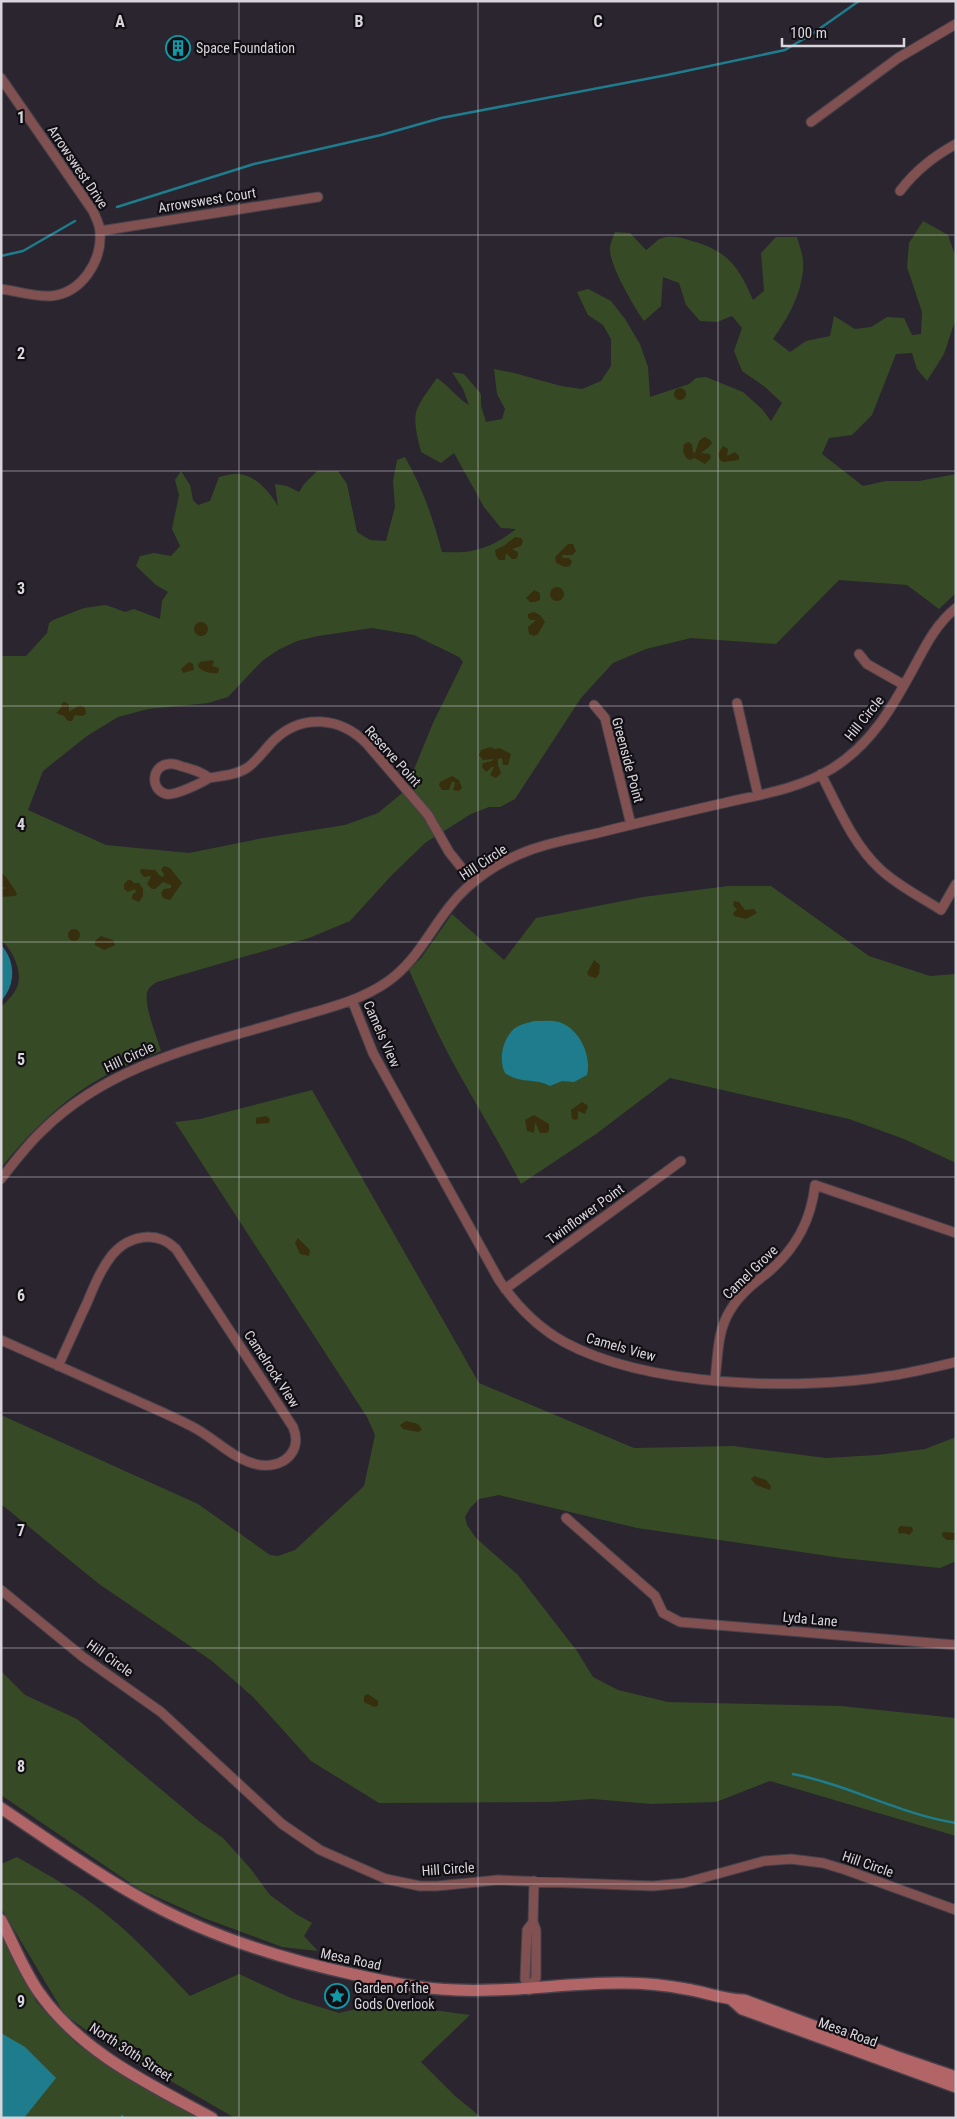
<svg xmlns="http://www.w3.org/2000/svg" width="957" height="2119" viewBox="0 0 957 2119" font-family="'Roboto Condensed',sans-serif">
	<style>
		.green { fill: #364b25; fill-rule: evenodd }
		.sand { fill: #372e0e }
		.water { fill: #1f7c8d }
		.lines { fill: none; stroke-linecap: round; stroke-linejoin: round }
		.stream { stroke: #1f7c8d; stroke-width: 2.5 }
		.minor-casing { stroke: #46414b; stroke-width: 11 }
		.secondary-casing { stroke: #46414b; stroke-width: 14 }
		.minor { stroke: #815050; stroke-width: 9 }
		.secondary { stroke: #b26566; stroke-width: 11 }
		.grid { fill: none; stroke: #d9d5dc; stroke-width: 1; stroke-opacity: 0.55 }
		.labels { text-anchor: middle; stroke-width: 4.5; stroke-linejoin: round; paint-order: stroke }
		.poi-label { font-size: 14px; fill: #d9d5dc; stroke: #110f14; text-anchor: start }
		.street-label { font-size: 14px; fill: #d9d5dc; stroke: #110f14 }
		.grid-label { font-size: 16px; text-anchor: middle; font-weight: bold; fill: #d9d5dc; stroke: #110f14; stroke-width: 4.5; stroke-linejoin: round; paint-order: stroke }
	</style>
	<rect width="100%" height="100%" fill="#2a252f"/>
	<path class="green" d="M923 221 948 235 956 258V318L944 354 927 381 917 369 912 353 896 354 872 415 852 435 829 438 822 454 863 486 886 481H919L956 474V593L939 609 907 585 839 580 776 644 691 638 646 649 613 663 581 698 515 799 500 807H489L471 814 425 843 391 876 350 921 309 938 157 982C154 984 150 986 148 990 142 1002 157 1037 161 1051 141 1059 120 1067 101 1078 62 1100 29 1133 1 1168V1007C7 1001 16 993 18 984 22 970 12 949 1 940V656H26L47 633 49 623 53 620 84 608 106 605 125 612 134 609 160 619 162 601 168 592 156 585 136 566 140 556 154 553 171 556 180 546 172 529 179 495 175 480 181 471 190 485 193 500 198 505 210 501 219 477C225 476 233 473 239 474 257 476 269 492 278 506L275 484 287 486 299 492 304 484 317 471H338L347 484 357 532 370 540 386 541 395 507 393 481 397 460 405 457C422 487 433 518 442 552 473 554 491 548 516 529L501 528 484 507 454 453 441 463 421 452C418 438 411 418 419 405 424 395 431 387 437 378 449 386 457 398 469 405L463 389 452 372 464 374 481 394V406L486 422 502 419 505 409 497 394 494 369 514 373 561 386 582 389 601 381 611 366V339L603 325 588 315 577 292 588 289 611 301 625 319 640 344 648 367 650 397 689 384 696 378 706 377 743 392 762 409 771 421 782 403 765 387 742 371 734 351 742 328 732 316 717 322 700 321 686 305 679 283 663 277 661 306 644 321C634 307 608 263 610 247 611 242 613 236 615 232L630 233 646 250C651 247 656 240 662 238 671 235 683 238 692 241 728 251 739 267 753 300L764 291 761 253 776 237H797C799 244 802 252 803 260 805 288 789 317 773 339L790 352 806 341 830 336 834 316 855 329 871 327 887 317 904 318 912 335 921 334 922 312 907 267 909 243ZM372 628 414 635 459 657 463 662 433 723 408 784 401 794 378 813 345 825 263 838 189 853 106 845 28 810 43 771 87 736 118 717 148 709 208 703 228 697 262 661 278 650 297 641 318 636Z
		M728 886H771L869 956 930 976 956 974V1163L904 1139 849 1119 670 1078 596 1134 521 1184C501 1145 478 1108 457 1070 439 1038 424 1004 409 970L421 958 452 914 504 960 536 918 643 897Z
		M312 1090 479 1383 634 1448 733 1446 826 1458 877 1455 925 1449 956 1437V1561L940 1568 842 1558 637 1528 499 1495 479 1499 470 1508 465 1517 467 1525 476 1538 518 1575 577 1651 593 1677 618 1690 668 1702 841 1706 956 1718V1836L770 1781 716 1802 652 1804 592 1799 551 1802 379 1803 311 1761 253 1697 212 1661 99 1584 1 1504V1415L198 1504 270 1555 278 1556 295 1550 364 1486 375 1435 367 1417 175 1122 200 1119Z
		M1 1671 25 1695 77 1719 200 1822 223 1838 250 1868 270 1895 296 1914 312 1923 304 1936 318 1951 282 1947 204 1918 139 1889 1 1795Z
		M17 1857C48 1875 80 1892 107 1915 137 1939 163 1968 190 1996L239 1974 291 1998 339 2013 382 2003 470 2015 421 2062 455 2096 482 2118H235L103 2042 65 2015 1 1908V1864Z
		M1 1935 37 2003 77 2044 120 2073 198 2118H1Z"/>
	<path class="sand" d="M674 394a6 6 0 1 1 12 0a6 6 0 1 1-12 0Z
		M704 437 709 439 712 443 709 447 701 453 710 454 711 458 705 464 695 458 690 460 686 458 683 451 684 444 688 442 692 444 693 452 695 453 699 441Z
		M723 446 728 449 727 456 735 452 739 456V460L723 462 720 460 718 454Z
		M515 537 521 538 523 541 521 546 512 549 518 552V555L516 559H512L506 553 505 560H499L496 556 495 550 505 545Z
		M568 544H573L576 551 572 555H562L563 558H569L572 561 570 566 565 567 556 563 555 557Z
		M550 594a7 7 0 1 1 14 0a7 7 0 1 1-14 0Z
		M534 590 540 593V600L535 602H530L526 598Z
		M534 612 540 615 545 622 538 634 534 636 529 634 528 627 536 620H531L528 618V614Z
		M194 629a7 7 0 1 1 14 0a7 7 0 1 1-14 0Z
		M212 660 214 662 212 666 219 668 218 673C212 674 201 672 198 666L200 662Z
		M189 662 193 664 194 670 183 673 181 669Z
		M65 702 69 705V712L80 705 85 708 86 714 82 716 75 715 72 721H68L64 716 56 713 61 708 62 703Z
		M490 747 495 749 500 748 511 754 508 765H503L502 758 498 759V765L501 773 496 778 490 775 494 767H492L486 772 482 767 483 763 492 761 493 759 483 760 479 755 481 750Z
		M452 776 459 780 462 788 459 791 453 790 455 783 452 781 449 790H442L439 785 440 782Z
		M164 866 170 868 182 883 170 900 163 898 161 893 164 889 171 888V885L163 882 155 889H152L147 884 151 876 144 877 140 872 141 869 155 870 159 875 163 877 164 874 161 870Z
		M1 872C5 875 15 889 17 894L15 896 1 897V890L5 888 1 886Z
		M128 880H131L134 883H139L143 889V896L139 902 132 899V895L136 892 135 889 128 892 124 889V884Z
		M734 901 739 902 745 910 754 909 757 913 746 919 734 916 733 913 737 910 733 905Z
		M68 935a6 6 0 1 1 12 0a6 6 0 1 1-12 0Z
		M101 936 113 940 115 945 104 950 95 945V941Z
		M594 960 600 965 599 974 596 978 589 976 587 973Z
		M582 1102 588 1106 585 1114 578 1111V1118L576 1120 572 1119 571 1110Z
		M534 1115 549 1124V1130L547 1133H540L535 1122 534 1133 527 1131 525 1120Z
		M266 1116 270 1119 269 1123 256 1124V1118Z
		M298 1238 310 1250 309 1256 300 1254 295 1243Z
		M406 1421 418 1424 422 1430 418 1432 403 1429 400 1425Z
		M754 1476 766 1480 771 1486 770 1490 756 1485 751 1479Z
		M900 1526 912 1527 913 1531 909 1535 904 1533 899 1534 898 1529Z
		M943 1532 956 1533V1540H947L942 1536Z
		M368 1694 378 1701V1706L374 1707 364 1702V1696Z"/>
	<path class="water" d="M1 945C16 961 16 985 1 1001Z
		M534 1021C542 1021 552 1020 559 1022 579 1028 592 1056 587 1075L574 1082 562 1081 550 1086C537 1078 520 1084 505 1073 498 1059 503 1038 515 1028 521 1024 528 1023 534 1021Z
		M1 2033 25 2047 56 2078 24 2118H1Z"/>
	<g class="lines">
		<path class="stream" d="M117 207 254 164 381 135 441 118 667 75 785 50 812 34 859 1
			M1 256 23 251 75 221
			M793 1774C849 1785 899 1814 956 1823
			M122 2116 123 2118"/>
		<defs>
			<path id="minor" d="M1 78 93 211C96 218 100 225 100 232 102 261 82 293 51 296 35 297 17 291 1 289
				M811 122 898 58 956 24
				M900 191C916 170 933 157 956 144
				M100 231 318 197
				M859 654 867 664 904 685
				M737 703 758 795
				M594 705 605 718 631 825
				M821 774C838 807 853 844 880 869 898 886 921 897 941 910L956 884
				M209 778C201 783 175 796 166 794 149 789 152 765 169 764 174 763 180 766 184 767 194 770 202 772 209 778 222 776 236 775 247 768 257 761 265 749 274 740 302 713 341 717 367 744L428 815 449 852 473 882
				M352 1000 373 1053 499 1280C516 1305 537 1327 564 1342 647 1387 797 1391 889 1376 911 1373 934 1367 956 1362
				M1 1179C14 1162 27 1145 43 1130 109 1065 198 1046 284 1021 319 1010 357 1003 387 982 416 962 429 932 450 906 470 880 500 861 530 850 552 842 575 838 598 833 641 822 685 812 728 802 764 794 801 788 833 768 871 744 892 708 913 669 925 647 935 625 956 608
				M505 1289 681 1161
				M1 1340C43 1359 84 1377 126 1396 148 1406 170 1415 191 1426 214 1437 234 1461 260 1465 284 1468 303 1451 293 1427L176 1249C157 1230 129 1235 112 1255 101 1269 94 1286 87 1303 77 1324 68 1345 58 1366
				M715 1380C718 1356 717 1330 731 1309 740 1294 753 1284 766 1274 795 1250 811 1222 815 1185L956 1233
				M566 1518 655 1596 663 1613 680 1622 956 1645
				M1 1590 83 1657 161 1712 282 1824 320 1850 386 1879 420 1886H437L498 1880 653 1886 684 1883 764 1861 791 1859 823 1863 846 1870 956 1910
				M529 1990 525 1979 527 1930 533 1922 534 1881
				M529 1990 536 1978V1930L533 1922"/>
			<path id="secondary" d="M1 1808C46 1838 90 1870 137 1896 205 1935 277 1958 352 1974 387 1982 421 1989 457 1990 514 1993 568 1982 623 1983 644 1983 665 1985 686 1989 706 1992 724 2000 744 2000L897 2057 956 2077
				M1 1920C13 1943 23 1969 38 1991 80 2052 149 2084 212 2118
				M732 2000 742 2009 956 2087"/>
		</defs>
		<use href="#minor" class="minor-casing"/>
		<use href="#secondary" class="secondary-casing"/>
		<use href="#minor" class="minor"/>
		<use href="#secondary" class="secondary"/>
	</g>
	<path class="grid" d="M239 1V2118M478 1V2118M718 1V2118M1 235H956M1 471H956M1 706H956M1 942H956M1 1177H956M1 1413H956M1 1648H956M1 1884H956"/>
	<defs>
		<symbol id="building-ring" viewBox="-11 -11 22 22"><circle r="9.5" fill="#110f14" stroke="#0f9aa8" stroke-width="1.5"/><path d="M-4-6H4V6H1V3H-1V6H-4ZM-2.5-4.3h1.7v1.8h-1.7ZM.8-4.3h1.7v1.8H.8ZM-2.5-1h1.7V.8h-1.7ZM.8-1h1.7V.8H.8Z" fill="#0f9aa8"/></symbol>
		<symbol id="sight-ring" viewBox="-11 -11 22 22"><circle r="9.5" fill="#110f14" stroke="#0f9aa8" stroke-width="1.5"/><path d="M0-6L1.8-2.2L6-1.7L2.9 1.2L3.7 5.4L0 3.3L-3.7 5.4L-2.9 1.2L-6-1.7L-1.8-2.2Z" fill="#0f9aa8"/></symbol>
	</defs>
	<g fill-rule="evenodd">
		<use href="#building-ring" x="164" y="34" width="28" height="28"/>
		<use href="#sight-ring" x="323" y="1982" width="28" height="28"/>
	</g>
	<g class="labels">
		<g class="poi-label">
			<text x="196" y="53">Space Foundation</text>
			<text x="354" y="1993">Garden of the<tspan x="354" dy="16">Gods Overlook</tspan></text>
		</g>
		<g class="street-label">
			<text transform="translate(78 167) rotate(56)" y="5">Arrowswest Drive</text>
			<text transform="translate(207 200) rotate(-9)" y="5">Arrowswest Court</text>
			<text transform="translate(864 718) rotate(-51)" y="5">Hill Circle</text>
			<text transform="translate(393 756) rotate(48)" y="5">Reserve Point</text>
			<text transform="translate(628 760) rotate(75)" y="5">Greenside Point</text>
			<text transform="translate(483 862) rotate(-33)" y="5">Hill Circle</text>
			<text transform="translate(382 1034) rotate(66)" y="5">Camels View</text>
			<text transform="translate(129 1057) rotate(-25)" y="5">Hill Circle</text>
			<text transform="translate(585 1214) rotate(-36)" y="5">Twinflower Point</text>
			<text transform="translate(750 1272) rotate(-44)" y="5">Camel Grove</text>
			<text transform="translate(621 1347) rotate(16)" y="5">Camels View</text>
			<text transform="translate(272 1369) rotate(57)" y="5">Camelrock View</text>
			<text transform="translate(810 1619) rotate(5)" y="5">Lyda Lane</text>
			<text transform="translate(110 1658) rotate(35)" y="5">Hill Circle</text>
			<text transform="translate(868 1864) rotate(19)" y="5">Hill Circle</text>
			<text transform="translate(448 1869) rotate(-4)" y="5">Hill Circle</text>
			<text transform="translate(351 1959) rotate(12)" y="5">Mesa Road</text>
			<text transform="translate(848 2032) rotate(20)" y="5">Mesa Road</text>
			<text transform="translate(131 2052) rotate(33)" y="5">North 30th Street</text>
		</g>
	</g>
	<g class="grid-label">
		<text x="120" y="27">A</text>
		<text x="359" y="27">B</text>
		<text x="598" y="27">C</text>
		<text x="21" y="123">1</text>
		<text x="21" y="359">2</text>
		<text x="21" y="594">3</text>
		<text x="21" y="830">4</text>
		<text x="21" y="1065">5</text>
		<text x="21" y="1301">6</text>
		<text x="21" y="1536">7</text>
		<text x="21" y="1772">8</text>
		<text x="21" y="2007">9</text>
	</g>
	<rect width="957" height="2119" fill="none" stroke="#d9d5dc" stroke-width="5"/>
	<path d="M782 38v8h122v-8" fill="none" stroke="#d9d5dc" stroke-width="2.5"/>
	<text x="790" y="38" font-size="15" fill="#d9d5dc" stroke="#110f14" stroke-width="4" paint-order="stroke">100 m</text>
</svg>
